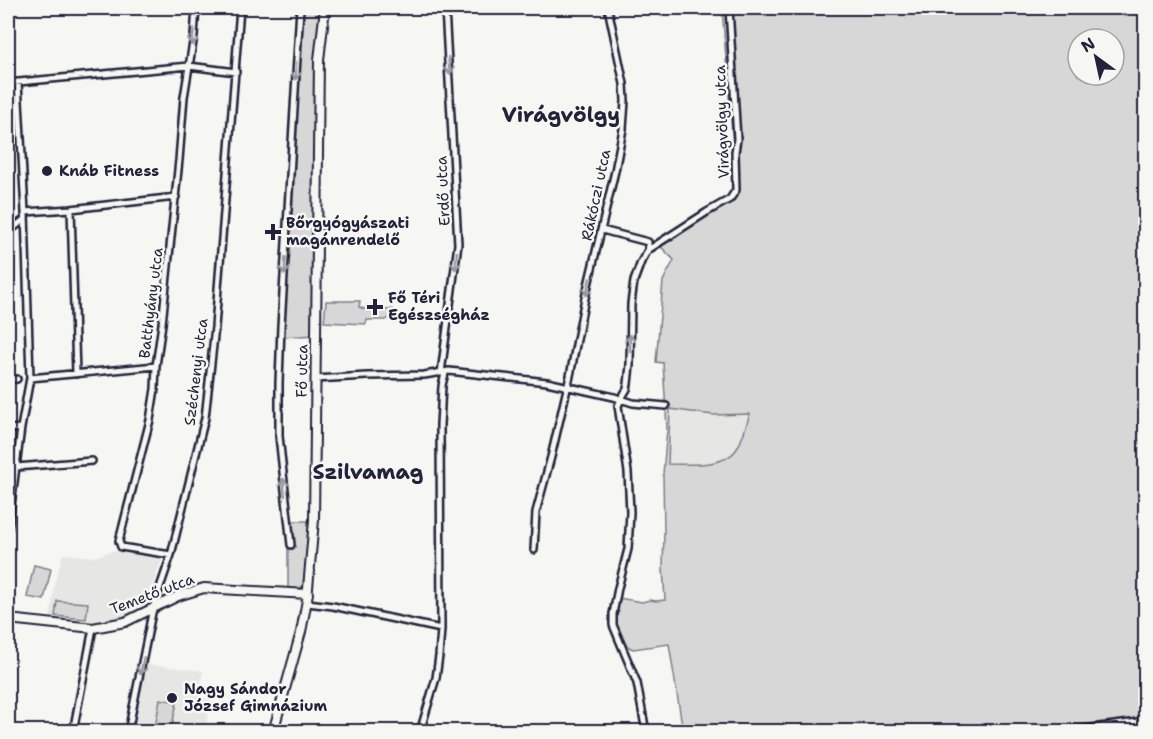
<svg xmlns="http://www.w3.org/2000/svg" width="1153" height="739" viewBox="0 0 1153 739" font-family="'Shantell Sans',sans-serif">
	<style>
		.built { fill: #e6e6e4 }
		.green { fill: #d7d7d7; stroke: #7c7c89; stroke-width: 1.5; fill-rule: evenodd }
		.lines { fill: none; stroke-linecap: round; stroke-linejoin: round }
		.minor-casing { stroke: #22223b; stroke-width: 10 }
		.secondary-casing { stroke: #22223b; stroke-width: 12 }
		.minor { stroke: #f6f6f2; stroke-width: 5 }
		.secondary { stroke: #f6f6f2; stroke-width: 8 }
		.oneway { stroke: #9797a0 }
		.poi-dot { fill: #22223b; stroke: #f6f6f2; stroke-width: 2 }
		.labels { text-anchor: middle; stroke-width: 5; stroke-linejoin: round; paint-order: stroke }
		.street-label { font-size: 15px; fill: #22223b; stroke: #f6f6f2 }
		.poi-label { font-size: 15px; font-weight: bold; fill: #22223b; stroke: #f6f6f2; text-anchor: start }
		.district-label { font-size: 21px; font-weight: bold; fill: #22223b; stroke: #f6f6f2 }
	</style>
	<rect width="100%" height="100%" fill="#f6f6f2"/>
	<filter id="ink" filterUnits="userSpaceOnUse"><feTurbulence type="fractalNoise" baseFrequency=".0167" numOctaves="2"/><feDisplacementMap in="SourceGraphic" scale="12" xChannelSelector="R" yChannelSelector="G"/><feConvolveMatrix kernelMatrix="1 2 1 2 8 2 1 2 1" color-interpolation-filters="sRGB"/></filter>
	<g filter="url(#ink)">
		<path class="built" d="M670 409 713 415 751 413 737 449 731 456 717 463 668 465Z
			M112 551 163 556 145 606 126 616 87 623 50 620 55 581 63 554 94 557Z
			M145 664 203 671 199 697 211 699 205 731 161 732 132 729Z"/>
		<path class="green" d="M300 8H325L319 60 317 335 281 337Z
			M722 8H1145V718L1044 732 683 731 669 644 633 649C622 645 619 634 615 624L617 623 616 615 619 612 617 609 619 598 642 602 650 600 656 601 665 600 663 568 664 532 663 474 667 429 663 363 656 362 663 281 674 260 658 244 734 195 735 170ZM1078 39H1114V75H1078ZM670 409 713 415 750 414C746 425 743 440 736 450 723 468 688 464 668 464Z
			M326 301H360L359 307 369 311 380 309 388 310 393 309V315L386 320H367L366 324 324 322Z
			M292 521H308L306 578 304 586 298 589H288V545L293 543Z
			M34 565 51 569 44 600 27 597Z
			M57 601 88 603 86 619 55 616Z
			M160 699 177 702 171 731 155 728Z"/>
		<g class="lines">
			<defs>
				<path id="minor" d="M8 83 189 66 236 72
					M71 209 76 374
					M25 212 71 209 176 197
					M602 230 648 242V250
					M8 232 25 219
					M441 373 458 244 445 8
					M30 378 156 366
					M315 379 367 376 424 375 449 371 547 382 614 397 633 403 666 406
					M8 380 17 379
					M8 429 21 428
					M16 467 92 461
					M8 529 21 428 30 378 25 212 18 82
					M291 545 279 436V383L281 326 300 8
					M534 550 536 512 551 457 570 376 585 298 615 171 623 129 625 101 624 84 608 8
					M171 555 121 547 119 541 150 420 155 389 156 366 162 324 179 160 184 97 194 36 196 8
					M307 603 333 606 441 629
					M73 732 93 628
					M128 732 153 608 171 555 205 418 215 327 240 8
					M420 732 436 678 439 656 441 629 440 424C441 412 441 400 442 387 442 381 445 378 445 372
					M646 732 637 683 613 625V614L618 588 628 549 630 512 628 472 618 406 621 399 627 389 628 384 630 365 631 304 634 281 641 262 648 250 707 212 730 199 736 190 735 152 737 139 729 8
					M1060 732 1146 721"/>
				<path id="secondary" d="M8 619 93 628 125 622 178 596 204 588 308 594
					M273 732 301 632 307 600 314 520 319 60 325 8"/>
			</defs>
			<use href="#minor" class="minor-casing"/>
			<use href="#secondary" class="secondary-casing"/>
			<use href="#minor" class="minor"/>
			<use href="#secondary" class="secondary"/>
		</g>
		<defs><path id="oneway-shaft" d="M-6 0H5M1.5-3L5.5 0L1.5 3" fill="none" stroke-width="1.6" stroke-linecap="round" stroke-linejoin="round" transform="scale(1.5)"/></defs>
		<g class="oneway">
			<use href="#oneway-shaft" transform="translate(193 37) rotate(97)"/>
			<use href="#oneway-shaft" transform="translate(449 66) rotate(86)"/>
			<use href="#oneway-shaft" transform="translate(296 71) rotate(93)"/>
			<use href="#oneway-shaft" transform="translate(456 261) rotate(96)"/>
			<use href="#oneway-shaft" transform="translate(285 266) rotate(93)"/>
			<use href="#oneway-shaft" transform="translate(588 287) rotate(103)"/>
			<use href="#oneway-shaft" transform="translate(630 343) rotate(-90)"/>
			<use href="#oneway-shaft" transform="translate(284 487) rotate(-96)"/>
			<use href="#oneway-shaft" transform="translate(142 666) rotate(102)"/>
		</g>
	</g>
	<g class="poi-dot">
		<circle cx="47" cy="171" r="6"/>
		<path d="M270 223h6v6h6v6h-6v6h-6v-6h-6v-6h6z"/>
		<path d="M372 298h6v6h6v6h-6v6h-6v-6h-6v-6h6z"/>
		<circle cx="172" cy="698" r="6"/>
	</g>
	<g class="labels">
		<g class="street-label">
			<text transform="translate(722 122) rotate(-92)" y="5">Virágvölgy utca</text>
			<text transform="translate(443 191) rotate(-93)" y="5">Erdő utca</text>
			<text transform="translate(596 195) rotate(-78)" y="5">Rákóczi utca</text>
			<text transform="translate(151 303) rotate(-83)" y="5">Batthyány utca</text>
			<text transform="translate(302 371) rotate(-89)" y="5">Fő utca</text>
			<text transform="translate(196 372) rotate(-83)" y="5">Széchenyi utca</text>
			<text transform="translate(152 594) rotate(-21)" y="5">Temető utca</text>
		</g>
		<g class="poi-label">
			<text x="59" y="176">Knáb Fitness</text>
			<text x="286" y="228">Bőrgyógyászati<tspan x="286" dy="17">magánrendelő</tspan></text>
			<text x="388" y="303">Fő Téri<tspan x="388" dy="17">Egészségház</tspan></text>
			<text x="184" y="694">Nagy Sándor<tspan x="184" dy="17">József Gimnázium</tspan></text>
		</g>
		<g class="district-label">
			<text x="561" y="122">Virágvölgy</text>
			<text x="368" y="479">Szilvamag</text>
		</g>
	</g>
	<rect width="1153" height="739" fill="none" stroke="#f6f6f2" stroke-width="30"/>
	<rect x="15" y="15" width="1123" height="709" fill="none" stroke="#22223b" stroke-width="2" filter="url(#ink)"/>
	<g transform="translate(1096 57) rotate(327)"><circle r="28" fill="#f6f6f2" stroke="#a1a1a9" stroke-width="1.5"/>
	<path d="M0-4.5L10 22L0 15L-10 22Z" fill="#22223b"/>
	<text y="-9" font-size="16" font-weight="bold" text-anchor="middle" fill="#22223b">N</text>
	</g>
</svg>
